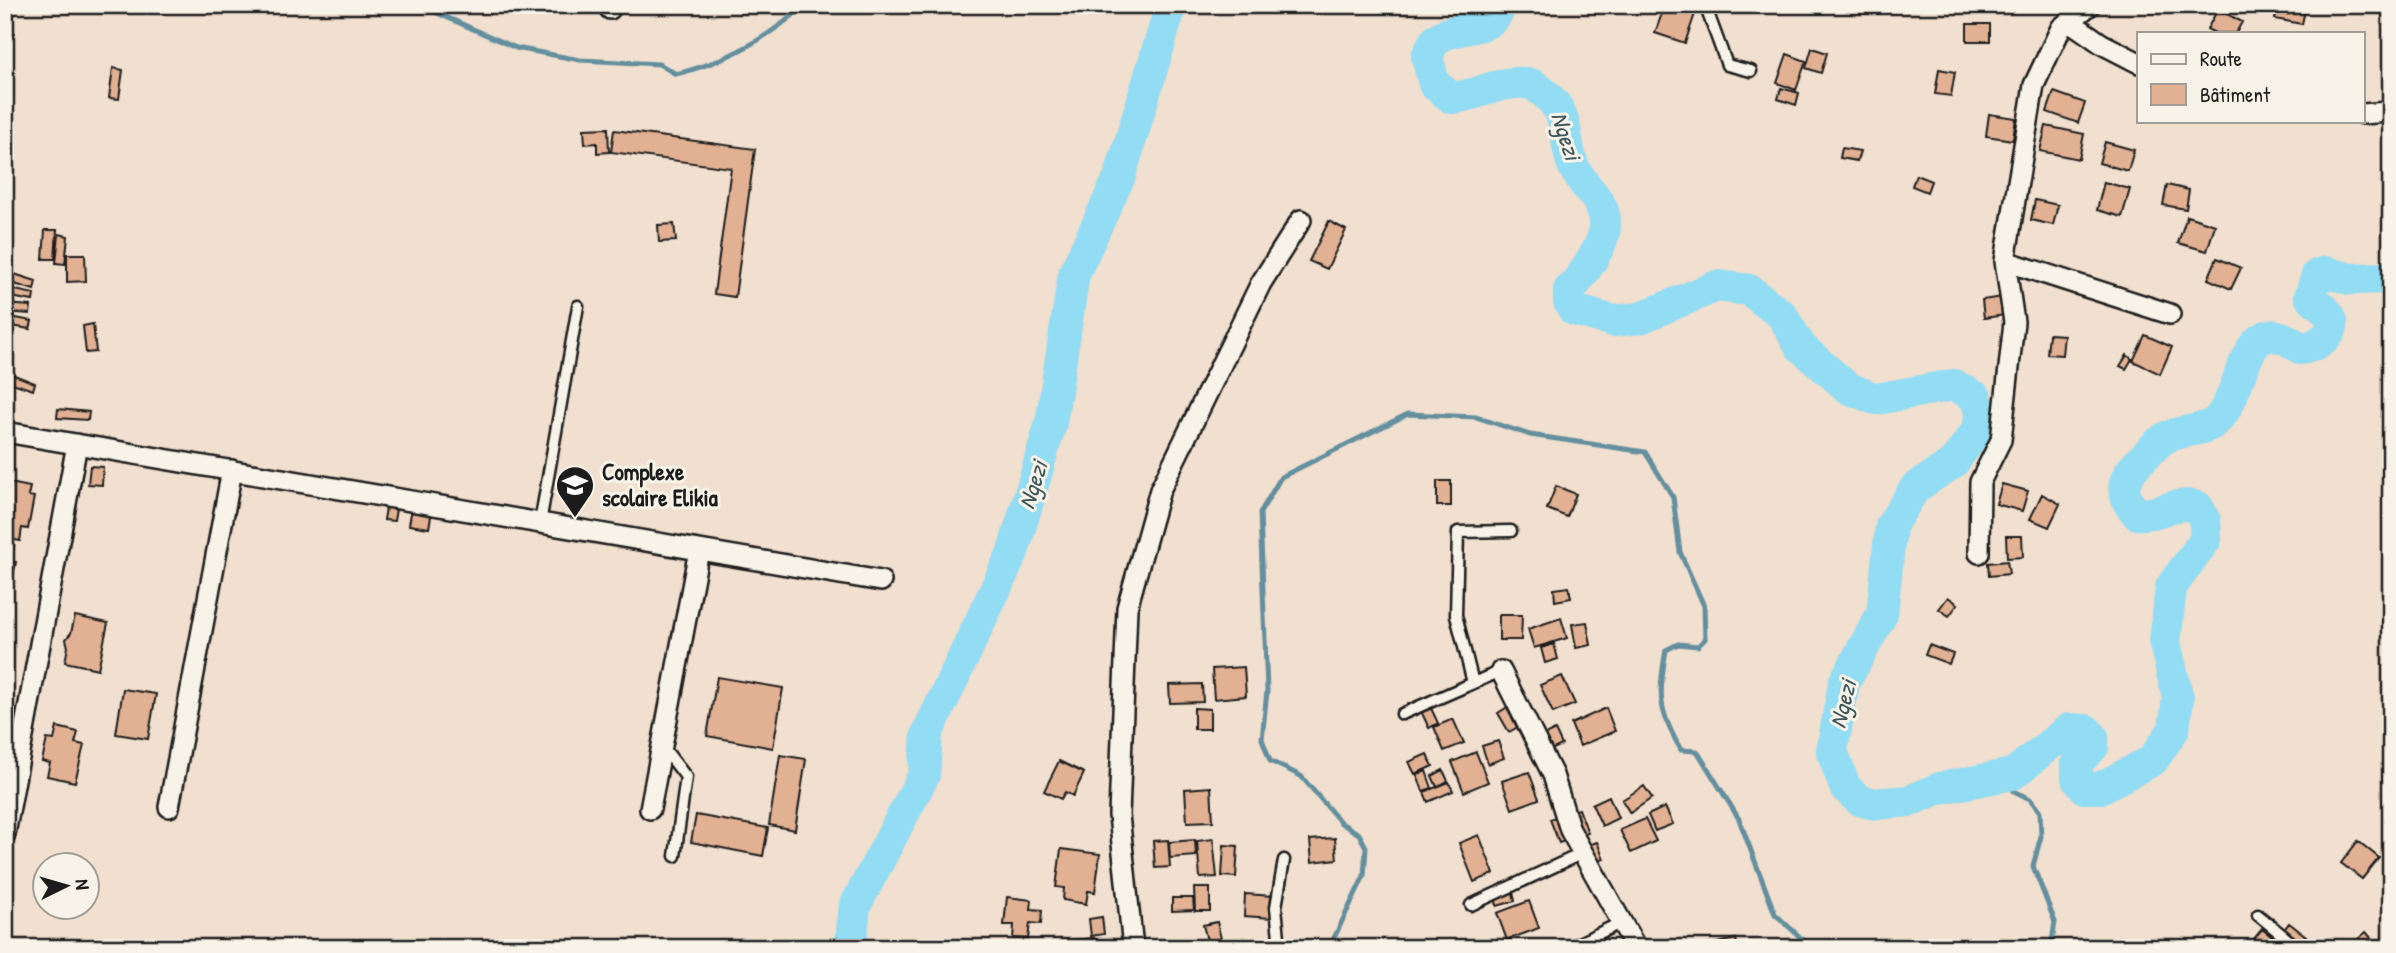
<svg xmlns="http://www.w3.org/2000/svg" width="2396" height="953" viewBox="0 0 2396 953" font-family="'Patrick Hand',sans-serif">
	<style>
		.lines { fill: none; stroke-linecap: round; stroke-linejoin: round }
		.stream { stroke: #638f9e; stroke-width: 5 }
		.river { stroke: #92dcf4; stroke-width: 32 }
		.building { fill: #e2b194; stroke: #1c1c1c; stroke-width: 2 }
		.lane-casing { stroke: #1c1c1c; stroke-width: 15 }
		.street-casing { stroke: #1c1c1c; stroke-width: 24 }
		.lane { stroke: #f7f3e8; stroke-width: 10 }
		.street { stroke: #f7f3e8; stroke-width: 19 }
		.labels { text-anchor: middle; stroke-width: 6; stroke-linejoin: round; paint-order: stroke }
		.poi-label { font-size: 23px; font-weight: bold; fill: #1c1c1c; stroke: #f7f3e8; text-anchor: start }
		.water-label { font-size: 24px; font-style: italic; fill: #3f565d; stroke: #f7f3e8 }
	</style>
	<rect width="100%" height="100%" fill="#f1dfcf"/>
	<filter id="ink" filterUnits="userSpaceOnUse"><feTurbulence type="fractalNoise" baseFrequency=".0143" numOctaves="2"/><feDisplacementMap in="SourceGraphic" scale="14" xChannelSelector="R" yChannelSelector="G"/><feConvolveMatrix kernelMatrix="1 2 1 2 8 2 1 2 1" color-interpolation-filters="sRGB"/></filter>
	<g filter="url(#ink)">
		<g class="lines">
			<path class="stream" d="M419 5 516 48 580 60 659 64 676 74C726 62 767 39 805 5
				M2013 774 2014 791 2030 799 2040 812 2041 836 2033 866 2055 922 2051 948
				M1332 948 1333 940 1364 876 1366 847 1359 834 1341 823 1301 776 1270 761 1262 739 1267 691 1260 513 1281 477 1408 414 1476 417 1530 435 1645 452 1673 497 1680 552 1704 606 1705 639 1698 646 1678 644 1666 650C1658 695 1658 710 1681 750L1697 751 1739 819 1775 914 1812 948"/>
			<path class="river" d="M1500 5C1493 37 1453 22 1435 41 1432 45 1429 52 1427 56L1434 84 1452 98C1477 96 1505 78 1531 84 1535 85 1540 90 1544 93 1570 113 1563 138 1573 165 1582 188 1606 199 1605 225 1605 244 1582 277 1569 290V302L1574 310 1613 321 1640 318 1717 286 1749 290 1782 315 1801 347 1848 388 1876 399 1954 385 1976 397 1981 417 1976 432 1953 463 1915 488 1891 526 1882 614 1844 683 1832 751 1845 787 1859 800 1875 804 1909 801 1940 788 2013 774 2069 729 2086 730 2093 737V747L2077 762V778L2085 788H2100L2153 760 2174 729 2178 698 2165 643 2171 587 2206 539 2205 521 2198 507C2174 500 2160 516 2137 514 2115 489 2124 476 2145 456 2151 450 2158 442 2165 438 2179 430 2199 432 2212 424 2247 402 2238 299 2301 349 2314 347 2340 334 2330 316 2326 309 2316 302 2310 296L2317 275 2325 272 2350 279 2391 278
				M850 948 855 906 924 775 927 734 1013 552 1051 423 1074 274 1120 176 1171 5"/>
		</g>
		<path class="building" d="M1665 5 1697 8 1685 43 1655 33Z
			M2278 5H2306L2302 24 2275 19Z
			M2218 9 2242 22 2236 33H2215L2207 29Z
			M1967 24H1990V41H1967Z
			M1812 48 1827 53 1821 73 1806 68Z
			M1787 54 1806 61 1796 90 1777 83Z
			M113 68 123 70 119 99 109 98Z
			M1939 69 1955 72 1951 96 1935 94Z
			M1781 88 1799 93 1796 105 1778 99Z
			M2054 92 2085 103 2078 123 2047 112Z
			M1989 114 2016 118 2013 140 1986 136Z
			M2046 126 2084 134 2079 159 2040 151Z
			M608 128 609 152 597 153V143L585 144 584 129Z
			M614 130 755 149 735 297 714 294 731 168 611 152Z
			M2105 142 2134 150 2128 171 2099 163Z
			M1842 148 1860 151 1857 161 1840 158Z
			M1916 175 1931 181 1927 192 1912 186Z
			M2104 182 2130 189 2122 217 2097 210Z
			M2167 185 2189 190 2186 209 2163 205Z
			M2035 200 2058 205 2053 225 2031 220Z
			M2187 216 2215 225 2207 251 2178 243Z
			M1329 221 1346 230 1327 269 1309 261Z
			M674 224 676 241 659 242 658 225Z
			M45 230H57L55 259H43Z
			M59 234 68 236 65 264 56 263Z
			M67 254H85L86 281 67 282Z
			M2217 258 2241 268 2231 289 2208 279Z
			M11 273 36 281 34 290 8 282Z
			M6 288 34 294 33 301 5 296Z
			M2003 297 2005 315 1984 318 1982 300Z
			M5 304 31 306 30 314 5 312Z
			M5 316 32 321 30 329 5 325Z
			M93 324 96 352 86 353 83 326Z
			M2049 334 2064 335 2062 355 2047 354Z
			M2145 335 2172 347 2160 374 2133 361Z
			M2127 355 2132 359 2126 369 2120 366Z
			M9 373 35 383 33 390 6 381Z
			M58 409 89 412 88 420 57 418Z
			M90 466 103 467 102 485 88 484Z
			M1437 481H1451V506H1437Z
			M5 482 30 487 28 496 34 497 28 529 22 528 20 541 5 538Z
			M2002 484 2028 491 2022 511 1996 504Z
			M1556 486 1576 494 1567 517 1547 509Z
			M2042 494 2060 504 2049 527 2030 519Z
			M387 501 397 503 394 521 384 520Z
			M413 501 433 504 429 528 409 525Z
			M2006 536H2022L2023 557 2007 558Z
			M5 544 14 545 11 561 16 562 11 585 6 584 5 587Z
			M2007 561 2009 574 1989 576 1988 563Z
			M1569 587 1571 598 1555 601 1554 589Z
			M1948 597 1958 604 1949 616 1939 609Z
			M1499 615H1522L1521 640H1499Z
			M75 616 108 623 98 669 65 662 68 647 66 639 71 633Z
			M1561 618 1567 638 1534 648 1528 629Z
			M1587 622 1591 645 1576 648 1572 624Z
			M1554 644 1558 659 1545 663 1541 648Z
			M1929 645 1953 654 1949 664 1925 655Z
			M1244 667 1246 696 1214 699 1212 669Z
			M1562 676 1575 704 1553 713 1540 685Z
			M717 677 783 688 773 748 707 736Z
			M1202 684 1203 702 1170 703 1169 685Z
			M123 689 156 694 148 739 116 734Z
			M1428 702 1438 723 1429 728 1419 707Z
			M1514 703 1525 723 1509 732 1498 713Z
			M1194 708 1210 709V729H1194Z
			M1606 708 1615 731 1580 746 1571 724Z
			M1453 719 1464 743 1444 751 1434 727Z
			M57 727 78 732 75 743 84 745 75 782 47 776 50 763 42 761 47 739 54 740Z
			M1555 730 1562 745 1542 754 1535 740Z
			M1498 741 1504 758 1488 764 1482 746Z
			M1476 752 1488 782 1464 792 1452 762Z
			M1427 754 1433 766 1415 774 1409 762Z
			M780 755 806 759 795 830 769 825Z
			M1059 761 1084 773 1073 796 1065 792 1061 799 1044 791Z
			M1443 770 1448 781 1437 787 1432 776Z
			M1426 771 1432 788 1423 791 1417 775Z
			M1529 772 1539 799 1512 809 1502 781Z
			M1449 782 1453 791 1428 802 1424 792Z
			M1644 786 1652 798 1630 813 1622 800Z
			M1211 787 1213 821 1187 822 1185 789Z
			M1609 796 1618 818 1602 826 1592 804Z
			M1665 807 1673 824 1655 831 1648 815Z
			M1579 809 1588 833 1559 843 1550 819Z
			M696 815 768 828 763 856 691 842Z
			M1645 819 1656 841 1631 853 1620 830Z
			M1479 835 1494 874 1474 882 1459 843Z
			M1335 838 1337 859 1312 862 1310 840Z
			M1213 839 1217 877 1200 878 1197 841Z
			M1168 840 1170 867 1155 868 1153 841Z
			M1195 840 1196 856 1170 858 1169 842Z
			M2358 841 2379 858 2362 879 2341 863Z
			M1597 842 1604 859 1589 865 1582 847Z
			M1224 845 1238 846 1236 877 1222 876Z
			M1061 849 1100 854 1095 892 1088 891 1086 904 1063 900 1064 888 1056 887Z
			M1511 884 1515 901 1497 906 1493 889Z
			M1194 888H1210V911H1195Z
			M1245 894 1273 896 1272 918 1244 916Z
			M1007 897 1032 900 1031 909 1042 910 1041 924 1030 923 1028 939 1013 938 1014 925H1004Z
			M1172 898H1193L1194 910 1172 911Z
			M1529 901 1539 928 1507 940 1497 913Z
			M1102 917 1104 934 1091 936 1089 919Z
			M1217 922 1223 947 1209 948 1203 925Z
			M2289 923 2306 936 2298 947 2281 934Z
			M2262 929 2280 943 2276 948H2253L2249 945Z
			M2366 932 2379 947 2378 948H2364L2357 940Z
			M1094 938 1099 948H1063L1062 941Z
			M1245 938 1247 948H1232L1231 940Z
			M1736 939 1738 948H1698V947Z
			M1479 941 1481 948H1456V947Z"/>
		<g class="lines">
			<defs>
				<path id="lane" d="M1705 5 1727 65 1751 71
					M540 523 578 306
					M1473 683 1456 615 1458 532 1511 531
					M1402 714 1501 671
					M663 747 686 777 675 856
					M1471 905 1583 853
					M2258 915 2298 948
					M1280 948 1276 907 1284 860
					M1569 948 1622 922"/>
				<path id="street" d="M610 9V5
					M2069 21 2102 44 2139 63
					M2363 114 2387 112
					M2005 261 2170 314
					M5 432 881 581
					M1979 553 1980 482 2001 440 2014 322 2005 261 2034 85 2061 28 2090 5
					M1501 671 1553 775 1570 830 1636 948
					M169 807 232 470
					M650 809 699 550
					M5 834 77 444
					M1133 948 1119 815 1127 608 1160 490 1261 283 1301 220"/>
			</defs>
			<use href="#lane" class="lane-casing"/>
			<use href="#street" class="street-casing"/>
			<use href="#lane" class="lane"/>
			<use href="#street" class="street"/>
		</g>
	</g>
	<defs>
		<symbol id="school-pin" viewBox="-11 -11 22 30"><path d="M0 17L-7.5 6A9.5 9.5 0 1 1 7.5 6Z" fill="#1c1c1c" stroke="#f7f3e8"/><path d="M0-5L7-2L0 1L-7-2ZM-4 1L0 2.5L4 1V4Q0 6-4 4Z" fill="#fff"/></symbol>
	</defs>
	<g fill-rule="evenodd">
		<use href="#school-pin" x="553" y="463" width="44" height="60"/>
	</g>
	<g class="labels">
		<g class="poi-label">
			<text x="602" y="480">Complexe<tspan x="602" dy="26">scolaire Elikia</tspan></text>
		</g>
		<g class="water-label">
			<text transform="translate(1566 136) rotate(72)" y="8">Ngezi</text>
			<text transform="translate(1033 485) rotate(-73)" y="8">Ngezi</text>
			<text transform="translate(1843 704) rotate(-76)" y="8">Ngezi</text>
		</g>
	</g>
	<rect width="2396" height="953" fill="none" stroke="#f7f3e8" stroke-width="28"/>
	<rect x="14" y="14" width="2368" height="925" fill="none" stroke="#1c1c1c" stroke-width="2.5" filter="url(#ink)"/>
	<rect x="2137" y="32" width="228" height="91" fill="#f7f3e8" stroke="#9f9d96" stroke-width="2"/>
	<rect x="2151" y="54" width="35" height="10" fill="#f7f3e8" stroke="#9f9d96" stroke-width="2"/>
	<text x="2200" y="66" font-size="21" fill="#1c1c1c">Route</text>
	<rect x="2151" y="84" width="35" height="21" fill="#e2b194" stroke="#9f9d96" stroke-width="2"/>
	<text x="2200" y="102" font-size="21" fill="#1c1c1c">Bâtiment</text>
	<g transform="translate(66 886) rotate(85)"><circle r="33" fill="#f7f3e8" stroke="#9f9d96" stroke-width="2"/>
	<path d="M0-5L12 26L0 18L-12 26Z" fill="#1c1c1c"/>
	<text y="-10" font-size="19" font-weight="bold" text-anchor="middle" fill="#1c1c1c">N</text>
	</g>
</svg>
